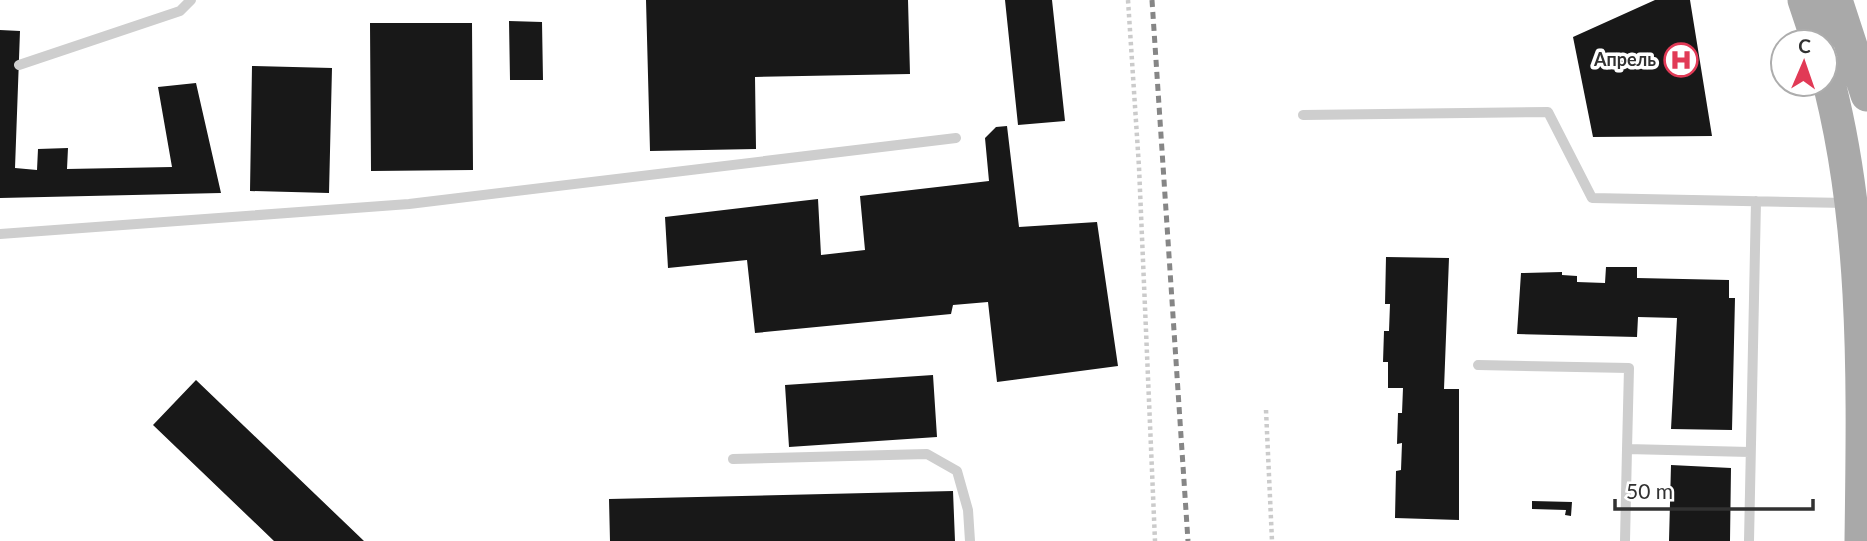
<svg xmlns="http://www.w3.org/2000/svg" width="1867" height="541" viewBox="0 0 1867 541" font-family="Lato,sans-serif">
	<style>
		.building { fill: #181818 }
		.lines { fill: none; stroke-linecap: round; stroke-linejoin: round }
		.path { stroke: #cbcbcb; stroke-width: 4.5; stroke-dasharray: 3.5 3.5; stroke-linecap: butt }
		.lane { stroke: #cecece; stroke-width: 10 }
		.primary { stroke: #a9a9a9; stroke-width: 33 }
		.rail { stroke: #868686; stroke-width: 5; stroke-dasharray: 7 5; stroke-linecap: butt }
		.labels { text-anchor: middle; stroke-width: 7; stroke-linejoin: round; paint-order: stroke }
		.poi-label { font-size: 18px; font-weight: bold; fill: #313131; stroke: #fff; text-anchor: end }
	</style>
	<rect width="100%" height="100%" fill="#fff"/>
	<path class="building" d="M646 0H908L910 74 755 77 756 149 650 151Z
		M1005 0H1052L1065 121 1018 125Z
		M1655 0H1690L1712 136 1593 137 1573 37Z
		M509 21 542 22 543 80H510Z
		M370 23H472L473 170 371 171Z
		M0 30 20 31 15 168 37 170 38 149 68 148 67 169 172 167 158 87 196 83 221 193 0 198Z
		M252 66 332 68 329 193 250 191Z
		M1007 126 1019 227 1097 222 1118 366 997 382 988 302 953 305 951 314 755 333 747 260 668 268 665 217 818 199 821 255 865 250 860 196 989 181 985 138 996 127Z
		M1386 257 1449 258 1444 389H1459V520L1395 518 1396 471 1401 470 1402 443 1397 444 1398 413H1402L1403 388H1388V362H1383L1384 331H1389L1390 304H1385Z
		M1606 267H1637V278L1729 280V298H1735L1732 430 1671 429 1677 318 1638 317 1637 337 1517 334 1521 273 1562 272V275L1577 276V282L1605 283Z
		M933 375 937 437 789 447 785 385Z
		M196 380 364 541H274L153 425Z
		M1671 465 1731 468 1730 541H1669Z
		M953 491 955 541H610L609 499Z
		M1532 501 1572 502 1571 516 1565 515 1566 510 1532 509Z"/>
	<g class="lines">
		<path class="path" d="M1128 0 1139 167 1155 541
			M1790 91 1800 88
			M1266 410 1272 541"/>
		<path class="lane" d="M19 65 180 11 191 0
			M1303 115 1548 112 1592 198 1847 203
			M0 234 409 204 956 138
			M1478 365 1629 368 1627 449 1750 452
			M733 459 927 454 957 471 968 510 970 541
			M1625 541 1627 449
			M1749 541 1756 201"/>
		<path class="primary" d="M1804 0 1818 42
			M1836 0 1867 95
			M1825 68C1867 220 1863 385 1861 541"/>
		<path class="rail" d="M1152 0 1188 541"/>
	</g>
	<defs>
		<symbol id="hospital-ring" viewBox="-11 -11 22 22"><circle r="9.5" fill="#fff" stroke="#e13a56" stroke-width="1.5"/><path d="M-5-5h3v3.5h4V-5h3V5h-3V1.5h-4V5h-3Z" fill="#e13a56"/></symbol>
	</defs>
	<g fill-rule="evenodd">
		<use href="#hospital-ring" x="1662" y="41" width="38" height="38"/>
	</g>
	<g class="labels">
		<g class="poi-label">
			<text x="1656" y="66">Апрель</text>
		</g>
	</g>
	<g transform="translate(1804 63) rotate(2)"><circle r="33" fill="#ffffff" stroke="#adadad" stroke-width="2"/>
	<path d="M0-5L12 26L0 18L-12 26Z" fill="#e13a56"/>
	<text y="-10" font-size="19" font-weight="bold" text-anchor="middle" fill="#313131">С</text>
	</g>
	<path d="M1615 499v10h198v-10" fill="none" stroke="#313131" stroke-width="3.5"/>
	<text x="1626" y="499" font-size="21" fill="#313131" stroke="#ffffff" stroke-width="5" paint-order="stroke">50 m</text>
</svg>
